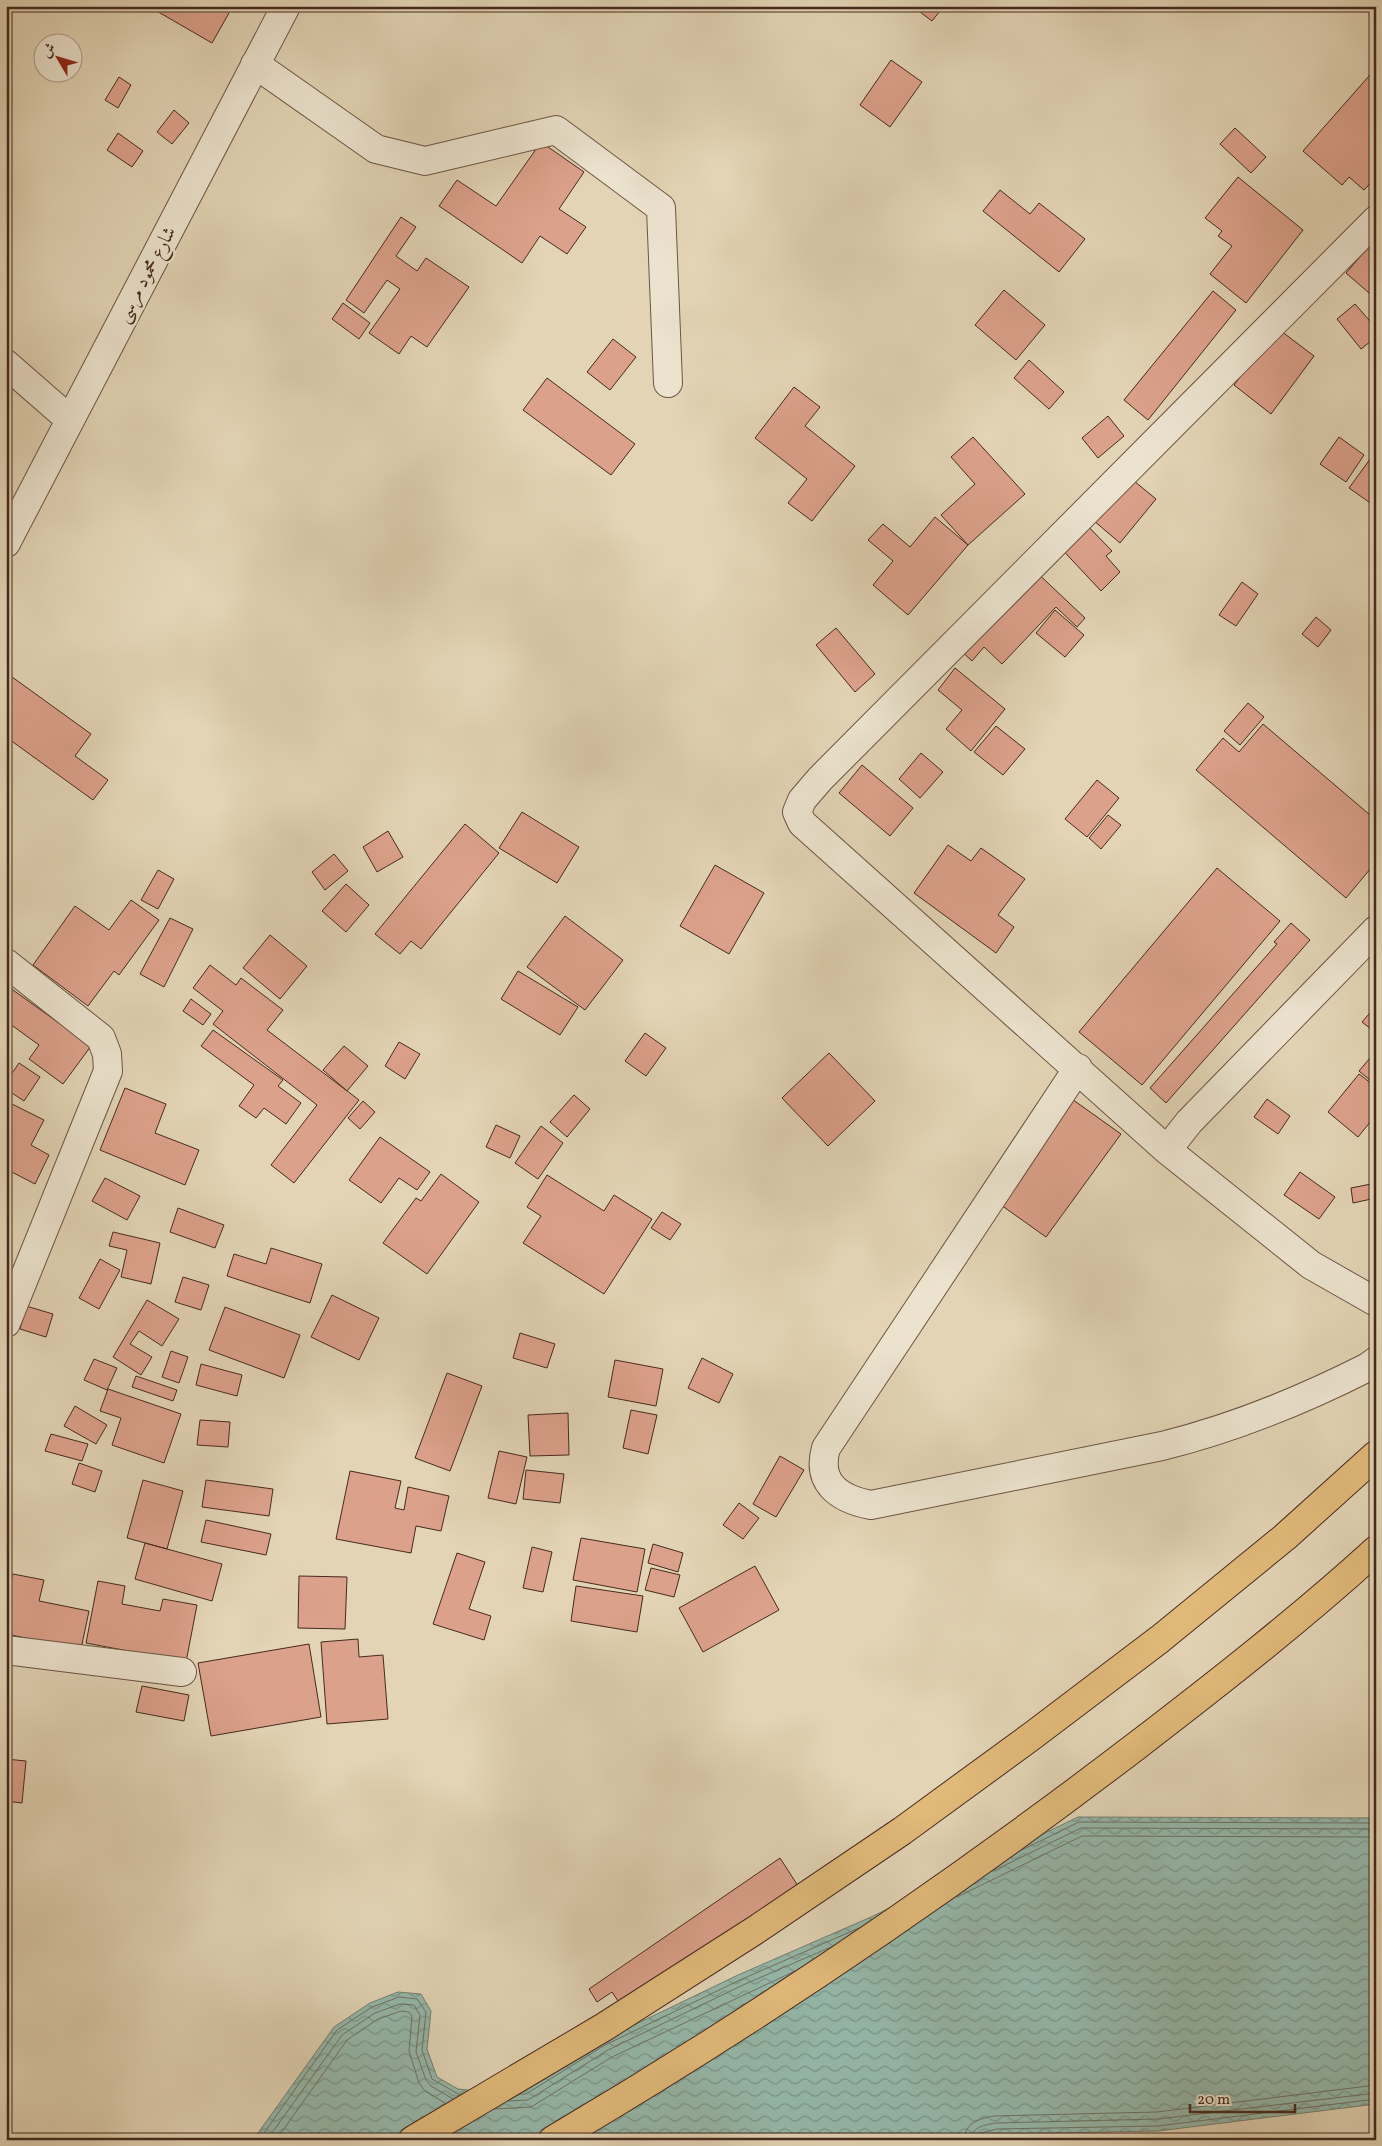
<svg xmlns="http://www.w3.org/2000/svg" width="1382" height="2146" viewBox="0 0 1382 2146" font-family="Vollkorn,Amiri,serif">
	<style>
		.water { fill: url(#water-waves); stroke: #757f72 }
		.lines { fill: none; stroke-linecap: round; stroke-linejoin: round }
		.shore { stroke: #6e7164; stroke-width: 1 }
		.building { fill: #dca18b; stroke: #462a1e }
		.minor-casing { stroke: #6d5444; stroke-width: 30 }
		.major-casing { stroke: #462a1e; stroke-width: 30 }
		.minor { stroke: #ece3cf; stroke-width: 28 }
		.major { stroke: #e1ba7a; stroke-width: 28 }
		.labels { text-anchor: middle; stroke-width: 5; stroke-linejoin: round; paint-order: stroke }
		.street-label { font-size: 19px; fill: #462a1e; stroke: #ece3cf }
	</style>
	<defs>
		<pattern id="water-waves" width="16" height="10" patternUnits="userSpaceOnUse" patternTransform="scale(1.25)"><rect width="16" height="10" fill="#95b8aa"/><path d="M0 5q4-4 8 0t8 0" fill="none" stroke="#7b968a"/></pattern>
	</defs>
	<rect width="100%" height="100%" fill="#e2d4b5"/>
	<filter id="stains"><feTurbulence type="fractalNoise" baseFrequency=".004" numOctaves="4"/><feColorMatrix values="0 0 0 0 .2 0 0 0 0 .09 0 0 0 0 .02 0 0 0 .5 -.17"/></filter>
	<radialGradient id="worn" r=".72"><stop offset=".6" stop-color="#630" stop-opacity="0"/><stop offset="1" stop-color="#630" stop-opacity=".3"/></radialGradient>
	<path class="water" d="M1078 1817 1376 1818V2104L1158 2131 997 2134 973 2140H253L334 2027 370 2003 398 1992 421 1994 431 2011 427 2049 437 2077 458 2089 477 2091 603 2040 738 1975 871 1917Z"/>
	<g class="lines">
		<path class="shore" d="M1022 1850 1079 1822 1376 1823
			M993 1871 1081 1828 1376 1829
			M957 1897 1082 1836 1376 1837
			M519 2094H526L605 2045 740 1980 859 1928
			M508 2101 528 2100 608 2050 743 1985 831 1947
			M495 2109 531 2107 612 2057 795 1971
			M259 2140 337 2030 372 2007 399 1997 417 1999 426 2012 422 2050 432 2079 460 2095
			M267 2140 342 2035 375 2013 400 2004 414 2005 420 2015 416 2052 426 2080 431 2086 453 2099
			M276 2140 347 2040 378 2019 401 2011 409 2012 412 2016 409 2051 419 2083 425 2091 445 2103
			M964 2140C965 2122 979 2119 994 2116L1157 2112 1376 2085
			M971 2140C972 2126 985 2125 996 2123L1158 2119 1376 2093
			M977 2140 981 2133 997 2129 1158 2126 1376 2099"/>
	</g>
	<path class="building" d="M148 6H233L212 43Z
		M912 6H944L932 21Z
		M891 60 922 82 890 127 860 105Z
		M1376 68V177L1364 190 1349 177 1342 185 1303 151Z
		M119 77 131 85 118 108 105 100Z
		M174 110 189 123 172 144 157 132Z
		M1235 128 1266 157 1251 173 1220 144Z
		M118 133 143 151 132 167 107 150Z
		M541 142 584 172 559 209 586 227 567 254 540 236 522 263 439 206 457 180 496 206Z
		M1238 177 1303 230 1246 303 1210 274 1232 246 1218 236 1222 231 1205 218Z
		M1000 190 1030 214 1039 203 1085 239 1059 272 983 211Z
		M401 217 416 227 396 256 417 271 426 258 469 287 427 347 411 336 399 354 369 333 400 289 387 280 364 313 346 300Z
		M1370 245 1376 250V299L1346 273Z
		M1004 290 1045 325 1016 360 975 325Z
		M1213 291 1236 310 1148 420 1124 400Z
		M343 303 370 323 359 339 332 319Z
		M1355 304 1376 328V337L1361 349 1337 319Z
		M1277 328 1314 356 1271 414 1234 385Z
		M613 339 636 357 610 390 587 372Z
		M1029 360 1064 392 1049 409 1014 378Z
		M547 378 635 444 611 475 523 410Z
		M794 387 820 407 805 426 855 466 812 521 788 503 807 479 755 438Z
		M1108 416 1124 436 1098 458 1082 438Z
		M973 437 1025 494 968 545 941 515 975 484 951 457Z
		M1339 437 1364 455 1346 482 1320 464Z
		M1376 451V507L1349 488Z
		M1123 472 1156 499 1120 543 1087 515Z
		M935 517 968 545 908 615 873 585 893 561 868 540 883 524 910 547Z
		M1081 519 1112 551 1106 556 1120 572 1101 591 1056 543Z
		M1032 568 1085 618 1077 627 1056 607 1002 664 984 647 972 661 958 648Z
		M1242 582 1258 594 1236 626 1219 615Z
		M1055 610 1084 635 1065 657 1036 633Z
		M1316 617 1331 630 1318 647 1302 634Z
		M836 628 875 674 855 692 816 645Z
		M955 668 1005 709 971 751 946 729 962 710 938 690Z
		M8 674 91 734 75 756 108 780 93 800 6 737Z
		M1248 703 1264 717 1240 745 1224 731Z
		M1263 724 1376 820V862L1346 898 1196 770 1223 738 1239 752Z
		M996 726 1025 749 1003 775 974 752Z
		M921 753 943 772 920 798 899 779Z
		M862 765 913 808 890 836 839 793Z
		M1097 780 1119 798 1087 837 1065 819Z
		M522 812 579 847 557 883 499 848Z
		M1108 815 1121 825 1101 849 1089 838Z
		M465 824 499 853 421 949 411 941 400 954 375 934Z
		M388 831 403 857 377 872 363 847Z
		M948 845 971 861 981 848 1025 879 998 915 1014 927 996 953 914 893Z
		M334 854 348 871 325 890 312 872Z
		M715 865 764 893 729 954 680 926Z
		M1217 868 1280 921 1142 1085 1079 1032Z
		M158 870 174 879 158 909 141 900Z
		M346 884 369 905 346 932 322 911Z
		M131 900 159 920 119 975 114 971 88 1006 33 965 75 906 109 930Z
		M565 916 623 960 585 1010 527 967Z
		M170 918 193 929 164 987 140 974Z
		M1291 923 1310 940 1166 1103 1150 1088 1277 944 1274 942Z
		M270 935 307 966 280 999 243 968Z
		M210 965 236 985 241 978 283 1010 267 1030 359 1100 294 1183 271 1165 317 1105 213 1024 223 1011 193 988Z
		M518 971 578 1007 560 1035 501 999Z
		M6 985 91 1046 63 1084 29 1059 39 1045 6 1021Z
		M191 999 211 1014 203 1025 183 1011Z
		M1376 1006V1033L1362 1022Z
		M213 1030 283 1080 278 1086 301 1103 286 1124 264 1108 256 1118 239 1106 254 1085 201 1046Z
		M645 1033 666 1048 646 1076 625 1061Z
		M399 1042 420 1054 405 1079 385 1066Z
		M344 1046 368 1066 347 1091 323 1070Z
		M1376 1051V1085L1359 1071Z
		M829 1053 875 1101 828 1146 782 1098Z
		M19 1063 40 1077 24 1101 6 1089V1082Z
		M1359 1074 1376 1087V1115L1358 1137 1328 1112Z
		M125 1088 166 1104 155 1133 199 1150 185 1185 100 1150Z
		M1062 1092 1121 1134 1046 1237 987 1195Z
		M574 1095 590 1109 567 1137 550 1122Z
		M1267 1099 1290 1116 1278 1134 1254 1117Z
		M6 1101 44 1120 31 1145 49 1155 35 1184 6 1169Z
		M363 1101 375 1112 360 1129 348 1118Z
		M496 1125 520 1136 510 1158 486 1147Z
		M541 1126 563 1143 538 1179 515 1163Z
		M380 1137 430 1172 417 1190 399 1178 381 1203 349 1180Z
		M1376 1151V1181L1370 1152Z
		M1300 1172 1335 1197 1319 1219 1284 1195Z
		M441 1174 479 1202 427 1274 383 1243 416 1198 421 1201Z
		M547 1175 604 1211 614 1195 652 1219 604 1294 523 1243 541 1216 527 1207Z
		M105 1178 140 1196 127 1220 92 1201Z
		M1376 1183V1198L1353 1203 1351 1188Z
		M178 1208 224 1225 215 1248 170 1232Z
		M662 1212 681 1224 670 1240 651 1228Z
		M113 1232 160 1243 151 1284 121 1277 127 1250 109 1246Z
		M271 1248 322 1264 310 1303 227 1276 234 1254 266 1264Z
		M100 1259 120 1270 99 1309 79 1298Z
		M183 1277 209 1285 201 1310 175 1302Z
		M332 1295 379 1318 359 1360 311 1337Z
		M147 1300 179 1319 162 1346 139 1331 130 1344 152 1357 141 1375 113 1357Z
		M26 1306 53 1314 46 1337 20 1329Z
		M225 1307 300 1335 284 1378 209 1350Z
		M520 1333 555 1344 547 1368 513 1358Z
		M171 1351 188 1357 179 1383 162 1377Z
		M702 1358 733 1374 719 1403 688 1388Z
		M94 1359 117 1368 107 1390 84 1380Z
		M615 1360 663 1369 656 1406 608 1397Z
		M201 1364 242 1375 237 1396 196 1385Z
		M447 1373 482 1386 450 1471 415 1458Z
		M136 1376 177 1390 173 1401 132 1387Z
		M108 1389 181 1414 164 1463 112 1445 121 1418 100 1411Z
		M75 1406 107 1425 96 1444 64 1426Z
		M631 1410 657 1415 648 1454 623 1448Z
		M568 1413 569 1455 530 1456 528 1415Z
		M200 1420 230 1422 228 1447 197 1445Z
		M51 1434 88 1444 82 1461 45 1451Z
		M499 1451 527 1457 516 1504 488 1498Z
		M780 1456 804 1470 776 1517 753 1504Z
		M79 1463 102 1471 95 1492 72 1484Z
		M526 1470 564 1474 560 1503 523 1499Z
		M350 1471 401 1481 395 1508 404 1510 408 1487 449 1496 441 1531 416 1526 411 1553 336 1539Z
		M143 1480 183 1491 167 1549 127 1538Z
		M206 1480 273 1489 269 1516 202 1507Z
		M739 1503 759 1518 743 1539 723 1525Z
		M206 1520 271 1534 266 1555 201 1542Z
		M581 1538 645 1549 637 1592 573 1580Z
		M145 1543 222 1564 212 1601 135 1579Z
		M653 1544 683 1553 678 1572 648 1563Z
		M532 1547 552 1552 543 1592 523 1588Z
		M457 1553 485 1562 469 1609 491 1616 484 1640 433 1624Z
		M755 1566 779 1610 703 1652 679 1608Z
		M651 1568 680 1575 674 1597 645 1590Z
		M13 1574 44 1580 39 1601 89 1611 81 1649 6 1634V1602Z
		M299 1576 347 1577 345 1629 298 1628Z
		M98 1581 125 1586 122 1604 160 1611 163 1599 197 1605 186 1662 86 1643Z
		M576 1586 643 1596 637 1632 571 1621Z
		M358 1639 359 1657 383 1655 388 1719 327 1724 321 1642Z
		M309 1644 321 1717 211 1736 198 1663Z
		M142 1686 189 1695 184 1721 136 1712Z
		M6 1759 26 1761 22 1803 6 1801Z
		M780 1858 800 1889 626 2013 612 1992 597 2002 589 1989Z"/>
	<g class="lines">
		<defs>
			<path id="minor" d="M255 64 376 149 425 161 556 130 661 208 668 383
				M1376 220 820 779 802 800 797 812 802 823 1167 1150 1311 1265 1376 1302
				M6 364 69 419
				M6 543 286 6
				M6 963 101 1038 107 1054 108 1071 6 1323
				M1078 1068 826 1448C816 1483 839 1499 871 1505L1162 1446C1235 1428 1301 1401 1368 1367L1376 1361
				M1167 1150 1189 1122 1376 930
				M6 1650 182 1672"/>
			<path id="major" d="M413 2140 604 2027 754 1931 902 1831 1032 1736 1160 1639 1285 1537 1376 1455
				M553 2140C755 2021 949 1889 1135 1747 1217 1684 1299 1620 1376 1550"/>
		</defs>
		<use href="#minor" class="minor-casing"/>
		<use href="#major" class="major-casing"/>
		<use href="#minor" class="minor"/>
		<use href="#major" class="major"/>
	</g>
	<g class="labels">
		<g class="street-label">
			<text transform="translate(145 274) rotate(-62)" y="7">شارع محمود مرسى</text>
		</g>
	</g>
	<rect width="1382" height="2146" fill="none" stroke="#e2d4b5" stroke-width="25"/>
	<rect x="8" y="8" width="1367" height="2131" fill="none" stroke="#462a1e" stroke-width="2.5"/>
	<rect x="12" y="12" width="1357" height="2121" fill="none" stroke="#462a1e"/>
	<g transform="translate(58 58) rotate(308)"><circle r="24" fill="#ece3cf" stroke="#aa9988"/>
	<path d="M0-4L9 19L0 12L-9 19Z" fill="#8f2418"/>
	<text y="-8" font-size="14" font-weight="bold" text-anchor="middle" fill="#462a1e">ش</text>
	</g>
	<path d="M1190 2104v8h105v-8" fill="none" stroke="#462a1e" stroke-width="2.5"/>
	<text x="1197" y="2104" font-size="15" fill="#462a1e" stroke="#ece3cf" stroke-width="4" paint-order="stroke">20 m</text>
	<rect width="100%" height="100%" filter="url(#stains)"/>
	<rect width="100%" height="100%" fill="url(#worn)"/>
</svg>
